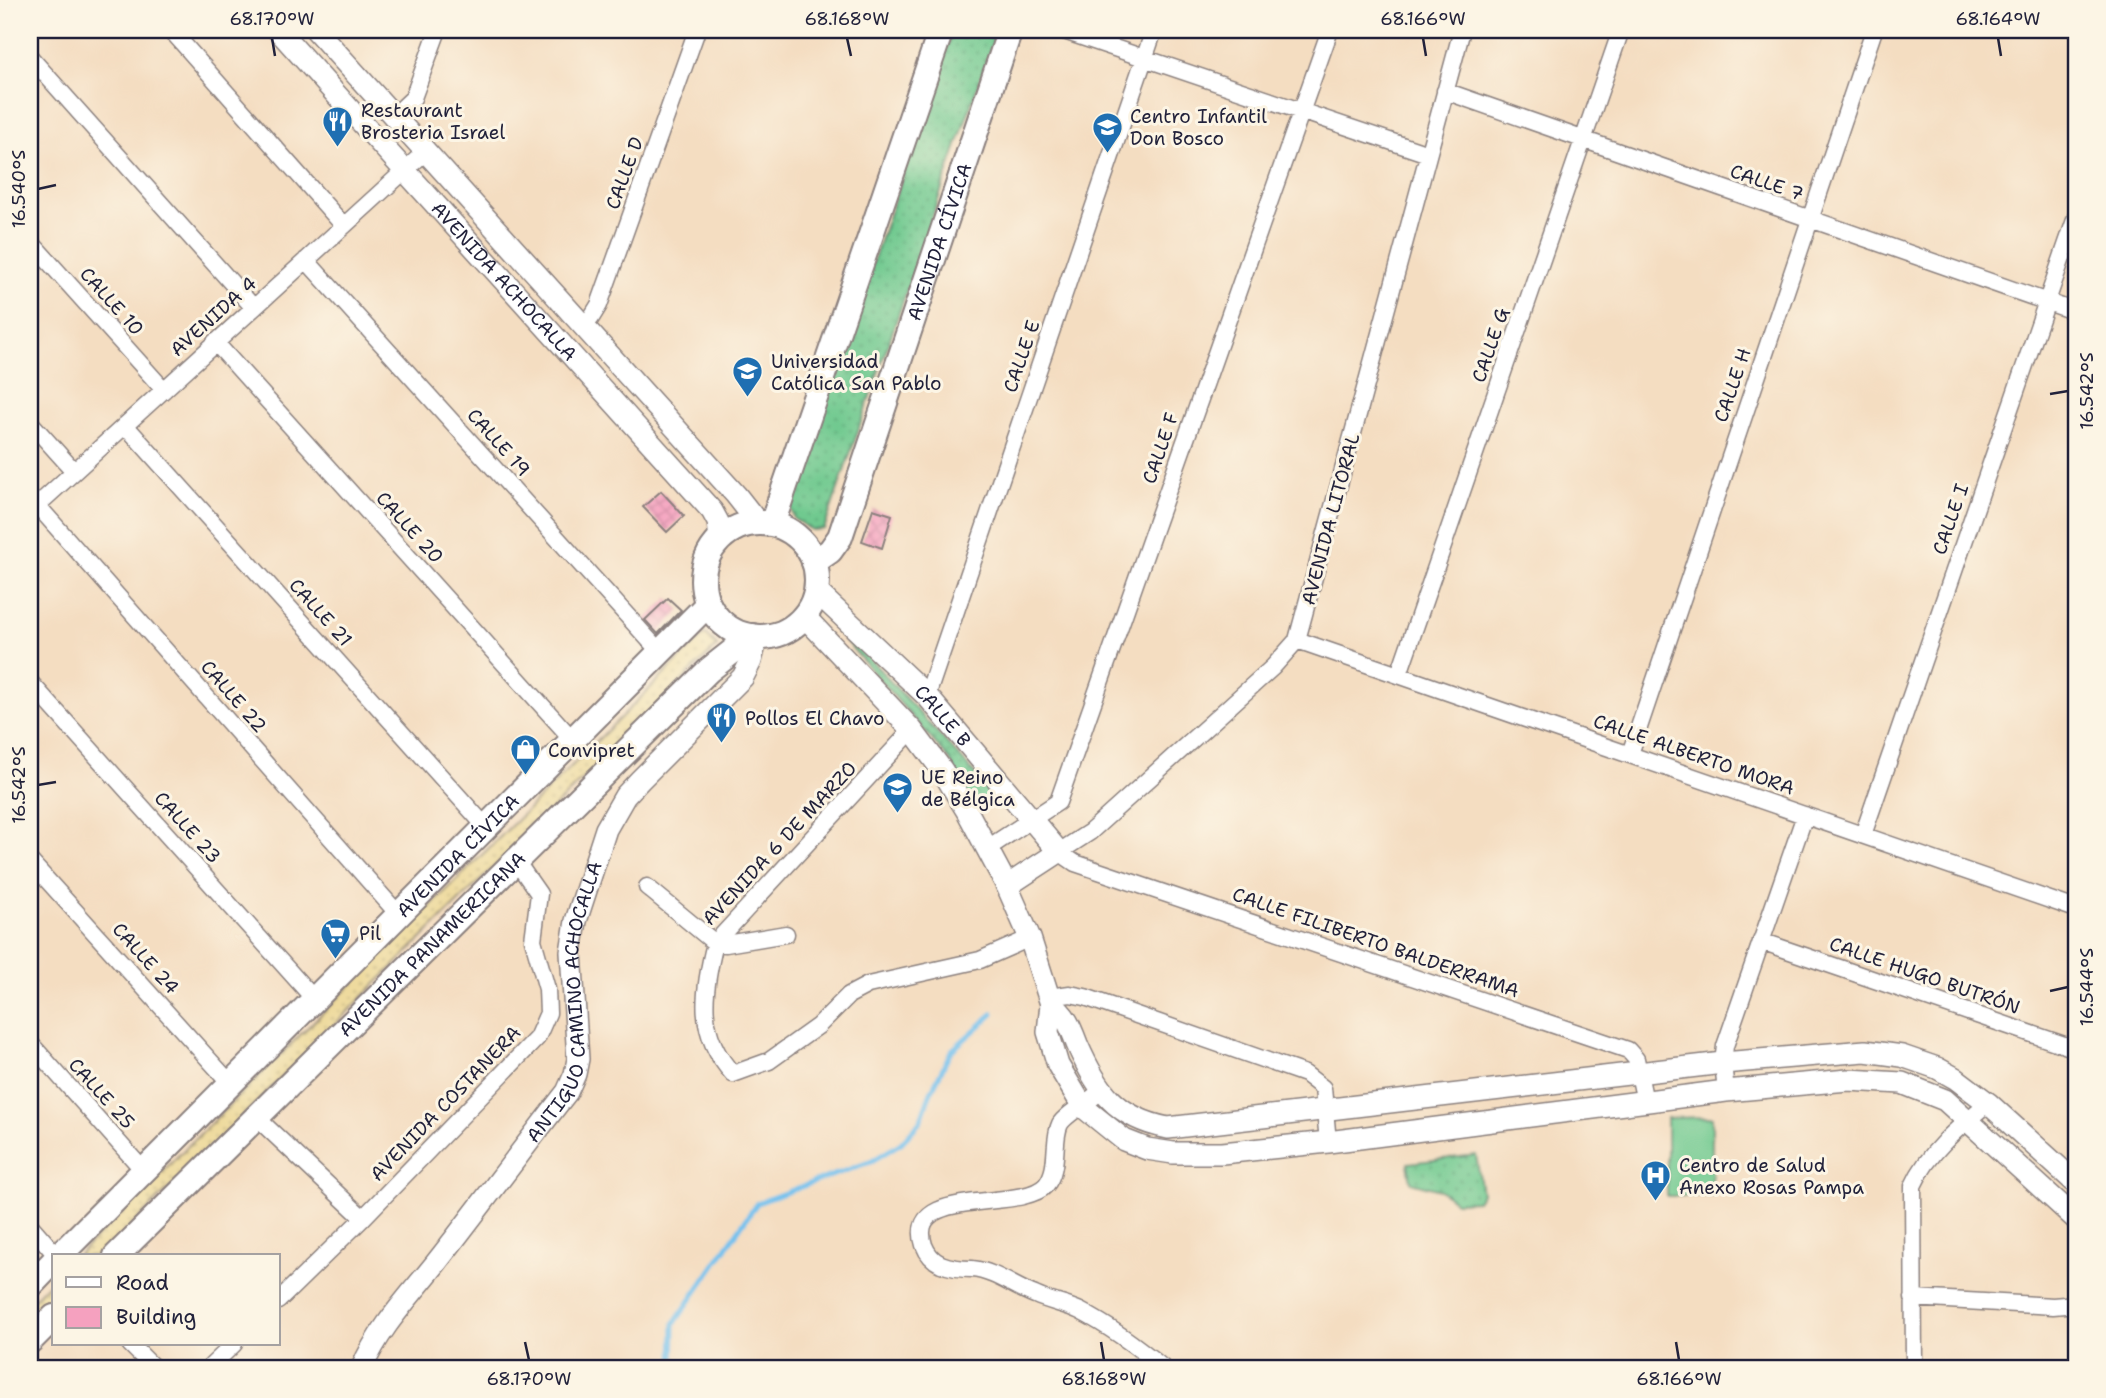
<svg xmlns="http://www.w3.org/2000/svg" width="2106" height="1398" viewBox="0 0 2106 1398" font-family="'Shantell Sans',sans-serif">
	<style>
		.grass { fill: url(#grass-dots); stroke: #487665; stroke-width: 2 }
		.sand { fill: url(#sand-dots); stroke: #887e6c; stroke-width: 2 }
		.garden { fill: #6fc98f; stroke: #487665; stroke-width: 2 }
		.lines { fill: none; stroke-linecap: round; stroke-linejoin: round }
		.stream { stroke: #74c1ee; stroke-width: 5 }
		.building { fill: url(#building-cross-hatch) }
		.street-casing { stroke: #8b807e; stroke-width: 19 }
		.secondary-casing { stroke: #8b807e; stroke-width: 24 }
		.primary-casing { stroke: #8b807e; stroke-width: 28 }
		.street { stroke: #fff; stroke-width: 16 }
		.secondary { stroke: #fff; stroke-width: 21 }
		.primary { stroke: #fff; stroke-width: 24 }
		.ticks { fill: none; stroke: #22223b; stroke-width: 2.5 }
		.labels { text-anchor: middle; stroke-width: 6; stroke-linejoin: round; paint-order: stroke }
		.poi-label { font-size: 19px; fill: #22223b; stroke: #fcf5e5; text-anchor: start }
		.street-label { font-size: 19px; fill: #22223b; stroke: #fcf5e5 }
		.neatline { fill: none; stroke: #22223b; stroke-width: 2.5 }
		.ticks-label { font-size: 18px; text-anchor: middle; fill: #22223b }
	</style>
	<defs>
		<pattern id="grass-dots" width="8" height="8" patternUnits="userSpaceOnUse" patternTransform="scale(1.75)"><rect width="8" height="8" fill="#6fc98f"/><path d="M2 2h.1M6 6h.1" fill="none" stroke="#60ac7c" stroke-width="1.8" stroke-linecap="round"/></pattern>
		<pattern id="sand-dots" width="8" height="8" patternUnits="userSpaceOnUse" patternTransform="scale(1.75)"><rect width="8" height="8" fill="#eeda9e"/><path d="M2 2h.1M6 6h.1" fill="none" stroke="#ccbb89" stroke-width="1.8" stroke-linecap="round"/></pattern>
		<pattern id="building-cross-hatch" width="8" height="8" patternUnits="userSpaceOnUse" patternTransform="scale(1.75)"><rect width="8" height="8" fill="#f5a1bf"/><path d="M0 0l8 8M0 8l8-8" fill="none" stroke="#d28aa5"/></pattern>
	</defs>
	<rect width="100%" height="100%" fill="#fcf5e5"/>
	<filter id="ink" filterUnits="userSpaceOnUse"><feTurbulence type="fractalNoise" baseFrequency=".0143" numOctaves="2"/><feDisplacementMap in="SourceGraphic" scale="14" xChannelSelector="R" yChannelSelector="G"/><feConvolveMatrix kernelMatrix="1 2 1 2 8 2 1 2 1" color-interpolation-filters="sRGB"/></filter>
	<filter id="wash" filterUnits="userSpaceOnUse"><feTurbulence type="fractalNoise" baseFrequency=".00686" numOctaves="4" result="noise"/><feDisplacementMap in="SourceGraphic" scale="28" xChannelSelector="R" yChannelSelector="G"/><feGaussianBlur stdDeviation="1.57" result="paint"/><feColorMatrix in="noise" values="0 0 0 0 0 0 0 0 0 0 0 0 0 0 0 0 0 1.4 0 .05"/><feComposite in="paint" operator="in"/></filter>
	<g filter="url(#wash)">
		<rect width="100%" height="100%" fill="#f4ddc1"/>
		<path class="grass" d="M953 30H997L824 529 812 530 794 519 789 504Z
			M849 636 995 796 994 800 979 811H976L950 760 845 640Z
			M1476 1155 1482 1193 1477 1201 1456 1202 1440 1190 1411 1182 1408 1163Z"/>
		<path class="sand" d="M705 634 717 646 101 1256H77Z
			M54 1278V1302L30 1327V1303Z"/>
		<path class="garden" d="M1712 1117V1196H1667V1118Z"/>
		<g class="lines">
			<path class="stream" d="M673 1368 674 1324 757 1203 872 1161 901 1143 920 1122 930 1094 951 1051 993 1014"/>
		</g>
		<g id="blocks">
			<path class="building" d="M661 491 684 516 667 532 643 507Z
				M873 509 892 515 882 548 862 541Z
				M668 598 681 610 658 634 645 620Z"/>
		</g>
	</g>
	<g filter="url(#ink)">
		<use href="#blocks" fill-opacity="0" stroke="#8b807e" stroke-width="2"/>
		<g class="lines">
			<defs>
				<path id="street" d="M171 30 344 226
					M1061 30 1428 154
					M1462 30 1297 640 1273 667 1090 832 1059 852 1075 863 1628 1050 1636 1059 1645 1102
					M30 57 254 308
					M1445 91 2076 312
					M394 116 413 98 438 30
					M30 241 164 390
					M306 260 660 652
					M583 325 591 318 599 305 697 30
					M215 342 573 740
					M30 422 74 471
					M125 425 486 827
					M37 505 399 915
					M31 511 425 152
					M1297 640 2076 909
					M1399 674 1621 30
					M30 682 315 1000
					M927 696 1154 30
					M912 730 715 943C703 991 696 1034 733 1074L769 1061 818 1026 849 995 868 985 980 960 1030 938
					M1630 754 1874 30
					M1863 835 2076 217
					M988 848 1058 802 1330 30
					M30 861 231 1084
					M647 887 715 943 726 944 786 934
					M1761 941 2076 1049
					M1049 997 1070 994 1085 997 1305 1074 1323 1088 1328 1142
					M30 1043 144 1171
					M1101 1091C1091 1100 1065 1115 1060 1124 1052 1140 1060 1168 1046 1185 1021 1213 905 1185 924 1245 927 1253 932 1260 941 1264 951 1268 961 1269 972 1269 994 1271 1014 1287 1035 1295 1050 1302 1066 1304 1080 1311 1109 1326 1138 1347 1163 1368
					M1726 1091 1723 1063 1725 1046 1805 815
					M256 1117 363 1218
					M30 1225 57 1256
					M1913 1298 2053 1306 2076 1304
					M278 1301 363 1218 537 1038 548 1013 547 989 533 940 539 894 516 861
					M130 1344 154 1368
					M209 1368 234 1344
					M1914 1368 1913 1186C1928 1152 1960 1126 1988 1103"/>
				<g id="secondary">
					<path id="s1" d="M278 30 712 511 718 522 720 539"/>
					<path d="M316 30 736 495 758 523"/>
					<path id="s2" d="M816 591 927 696 1059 852 1007 886"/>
					<path d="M804 616 912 730 942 770 967 811 1007 886 1030 938 1051 1004 1048 1032 1058 1065 1083 1107 1124 1140 1147 1149 1173 1153H1222L1328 1142 1726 1091 1848 1080 1902 1083 1945 1100 2076 1219"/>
					<path d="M1051 1004C1066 1014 1071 1028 1077 1044 1097 1090 1116 1118 1168 1128L1723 1063 1865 1051 1902 1056 1937 1068 1955 1078 1988 1103 2076 1183"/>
					<path id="s3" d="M362 1368C379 1328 409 1297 436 1263 480 1207 523 1148 567 1092L575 1074 578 1059 571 952 576 921 606 829 625 796 640 780 743 677 751 661 757 637"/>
				</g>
				<g id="primary">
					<circle cx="760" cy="580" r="57"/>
					<path d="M772 524 941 30"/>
					<path id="s4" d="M814 562 830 551 840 537 1010 30"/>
					<path id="s5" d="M59 1256 708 604"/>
					<path id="s6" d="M116 1256 709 670 752 636"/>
					<path d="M30 1286 54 1261"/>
					<path d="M30 1341 54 1317"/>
				</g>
			</defs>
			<use href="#street" class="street-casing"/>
			<use href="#secondary" class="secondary-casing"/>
			<use href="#primary" class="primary-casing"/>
			<use href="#street" class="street"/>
			<use href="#secondary" class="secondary"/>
			<use href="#primary" class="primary"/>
		</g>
	</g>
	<path class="ticks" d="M272 38 275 56M847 38 851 56M1423 38 1426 56M1998 38 2001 56M38 189 56 185M2050 394 2068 391M38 785 56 782M2050 991 2068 987M525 1342 529 1360M1101 1342 1104 1360M1676 1342 1679 1360"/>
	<defs>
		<symbol id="restaurant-pin" viewBox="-11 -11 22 30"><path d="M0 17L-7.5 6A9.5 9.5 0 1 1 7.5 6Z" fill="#1f6fb2" stroke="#fcf5e5"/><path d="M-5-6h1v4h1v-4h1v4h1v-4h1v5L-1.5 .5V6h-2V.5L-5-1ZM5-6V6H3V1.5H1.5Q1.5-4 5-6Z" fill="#fff"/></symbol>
		<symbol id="school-pin" viewBox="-11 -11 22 30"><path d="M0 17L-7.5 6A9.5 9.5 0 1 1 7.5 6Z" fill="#1f6fb2" stroke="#fcf5e5"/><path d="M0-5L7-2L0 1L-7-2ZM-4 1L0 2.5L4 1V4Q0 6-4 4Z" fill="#fff"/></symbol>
		<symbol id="university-pin" viewBox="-11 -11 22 30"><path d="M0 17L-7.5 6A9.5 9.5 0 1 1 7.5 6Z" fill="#1f6fb2" stroke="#fcf5e5"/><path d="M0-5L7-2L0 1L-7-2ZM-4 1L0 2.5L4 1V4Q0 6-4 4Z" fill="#fff"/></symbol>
		<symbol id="shop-pin" viewBox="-11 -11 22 30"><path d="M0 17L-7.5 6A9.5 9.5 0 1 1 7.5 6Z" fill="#1f6fb2" stroke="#fcf5e5"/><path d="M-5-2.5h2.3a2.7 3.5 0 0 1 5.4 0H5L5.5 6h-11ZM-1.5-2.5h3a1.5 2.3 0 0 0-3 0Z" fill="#fff"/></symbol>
		<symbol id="supermarket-pin" viewBox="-11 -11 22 30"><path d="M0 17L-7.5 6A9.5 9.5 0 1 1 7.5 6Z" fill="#1f6fb2" stroke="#fcf5e5"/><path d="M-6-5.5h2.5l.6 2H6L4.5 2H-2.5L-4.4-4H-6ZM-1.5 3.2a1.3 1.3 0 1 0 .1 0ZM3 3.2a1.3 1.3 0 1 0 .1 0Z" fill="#fff"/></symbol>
		<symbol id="hospital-pin" viewBox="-11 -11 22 30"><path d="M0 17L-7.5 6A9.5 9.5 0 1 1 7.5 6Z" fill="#1f6fb2" stroke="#fcf5e5"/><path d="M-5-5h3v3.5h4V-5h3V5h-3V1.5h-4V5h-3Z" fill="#fff"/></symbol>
	</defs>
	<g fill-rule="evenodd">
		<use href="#restaurant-pin" x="320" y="104" width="35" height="47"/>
		<use href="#school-pin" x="1090" y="110" width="35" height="47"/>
		<use href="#university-pin" x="730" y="354" width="35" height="47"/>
		<use href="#restaurant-pin" x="704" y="700" width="35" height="47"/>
		<use href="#shop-pin" x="508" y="732" width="35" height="47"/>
		<use href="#school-pin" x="880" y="770" width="35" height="47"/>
		<use href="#supermarket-pin" x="318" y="916" width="35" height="47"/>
		<use href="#hospital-pin" x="1638" y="1158" width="35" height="47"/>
	</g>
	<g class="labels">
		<g class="poi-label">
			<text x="361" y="117">Restaurant<tspan x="361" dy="22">Brosteria Israel</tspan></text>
			<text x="1130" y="123">Centro Infantil<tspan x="1130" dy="22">Don Bosco</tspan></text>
			<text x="771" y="368">Universidad<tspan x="771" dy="22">Católica San Pablo</tspan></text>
			<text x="745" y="725">Pollos El Chavo</text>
			<text x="548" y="757">Convipret</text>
			<text x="921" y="784">UE Reino<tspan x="921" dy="22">de Bélgica</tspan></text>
			<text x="359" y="940">Pil</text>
			<text x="1679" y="1172">Centro de Salud<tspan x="1679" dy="22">Anexo Rosas Pampa</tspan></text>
		</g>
		<g class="street-label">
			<text transform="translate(624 173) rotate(-70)" y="7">CALLE D</text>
			<text transform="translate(1767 182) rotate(19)" y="7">CALLE 7</text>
			<text dy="7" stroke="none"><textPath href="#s4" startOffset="348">AVENIDA CÍVICA</textPath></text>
			<text dy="7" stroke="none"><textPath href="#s1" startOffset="338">AVENIDA ACHOCALLA</textPath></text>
			<text transform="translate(112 301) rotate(48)" y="7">CALLE 10</text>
			<text transform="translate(213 316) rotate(-42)" y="7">AVENIDA 4</text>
			<text transform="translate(1490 345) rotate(-71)" y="7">CALLE G</text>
			<text transform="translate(1021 356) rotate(-71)" y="7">CALLE E</text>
			<text transform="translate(1732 385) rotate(-71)" y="7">CALLE H</text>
			<text transform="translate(499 442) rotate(48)" y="7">CALLE 19</text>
			<text transform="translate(1160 448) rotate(-71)" y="7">CALLE F</text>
			<text transform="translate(1330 519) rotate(-75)" y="7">AVENIDA LITORAL</text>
			<text transform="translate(1950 519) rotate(-71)" y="7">CALLE I</text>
			<text transform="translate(410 527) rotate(48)" y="7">CALLE 20</text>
			<text transform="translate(321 612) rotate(48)" y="7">CALLE 21</text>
			<text transform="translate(234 696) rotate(49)" y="7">CALLE 22</text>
			<text dy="7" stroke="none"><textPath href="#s2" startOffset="178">CALLE B</textPath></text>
			<text transform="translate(1694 754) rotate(19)" y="7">CALLE ALBERTO MORA</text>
			<text transform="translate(188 827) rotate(48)" y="7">CALLE 23</text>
			<text transform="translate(779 843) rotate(-47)" y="7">AVENIDA 6 DE MARZO</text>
			<text dy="7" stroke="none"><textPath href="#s5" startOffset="565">AVENIDA CÍVICA</textPath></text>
			<text transform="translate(1376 942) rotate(19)" y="7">CALLE FILIBERTO BALDERRAMA</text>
			<text dy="7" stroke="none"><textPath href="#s6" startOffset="444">AVENIDA PANAMERICANA</textPath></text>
			<text transform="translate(146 958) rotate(48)" y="7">CALLE 24</text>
			<text transform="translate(1925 975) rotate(19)" y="7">CALLE HUGO BUTRÓN</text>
			<text dy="7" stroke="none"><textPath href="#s3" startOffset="432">ANTIGUO CAMINO ACHOCALLA</textPath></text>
			<text transform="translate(102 1093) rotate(48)" y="7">CALLE 25</text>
			<text transform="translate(445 1103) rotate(-46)" y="7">AVENIDA COSTANERA</text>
		</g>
	</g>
	<rect width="2106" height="1398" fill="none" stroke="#fcf5e5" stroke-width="77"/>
	<rect x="52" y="1254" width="228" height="91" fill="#fcf5e5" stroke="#a5a1a1" stroke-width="2"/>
	<rect x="66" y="1277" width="35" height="10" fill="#ffffff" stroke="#a5a1a1" stroke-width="2"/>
	<text x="116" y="1290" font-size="21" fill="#22223b">Road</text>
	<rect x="66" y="1307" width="35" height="21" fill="#f5a1bf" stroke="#a5a1a1" stroke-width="2"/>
	<text x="116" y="1324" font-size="21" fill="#22223b">Building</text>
	<rect x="38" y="38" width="2030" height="1322" class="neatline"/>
	<g class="ticks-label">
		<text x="272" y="25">68.170°W</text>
		<text x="847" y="25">68.168°W</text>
		<text x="1423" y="25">68.166°W</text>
		<text x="1998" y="25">68.164°W</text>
		<text transform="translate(19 189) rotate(-90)" y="6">16.540°S</text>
		<text transform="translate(2087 391) rotate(-90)" y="6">16.542°S</text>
		<text transform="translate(19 785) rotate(-90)" y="6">16.542°S</text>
		<text transform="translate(2087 987) rotate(-90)" y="6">16.544°S</text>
		<text x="529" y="1385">68.170°W</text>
		<text x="1104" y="1385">68.168°W</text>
		<text x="1679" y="1385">68.166°W</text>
	</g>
</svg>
